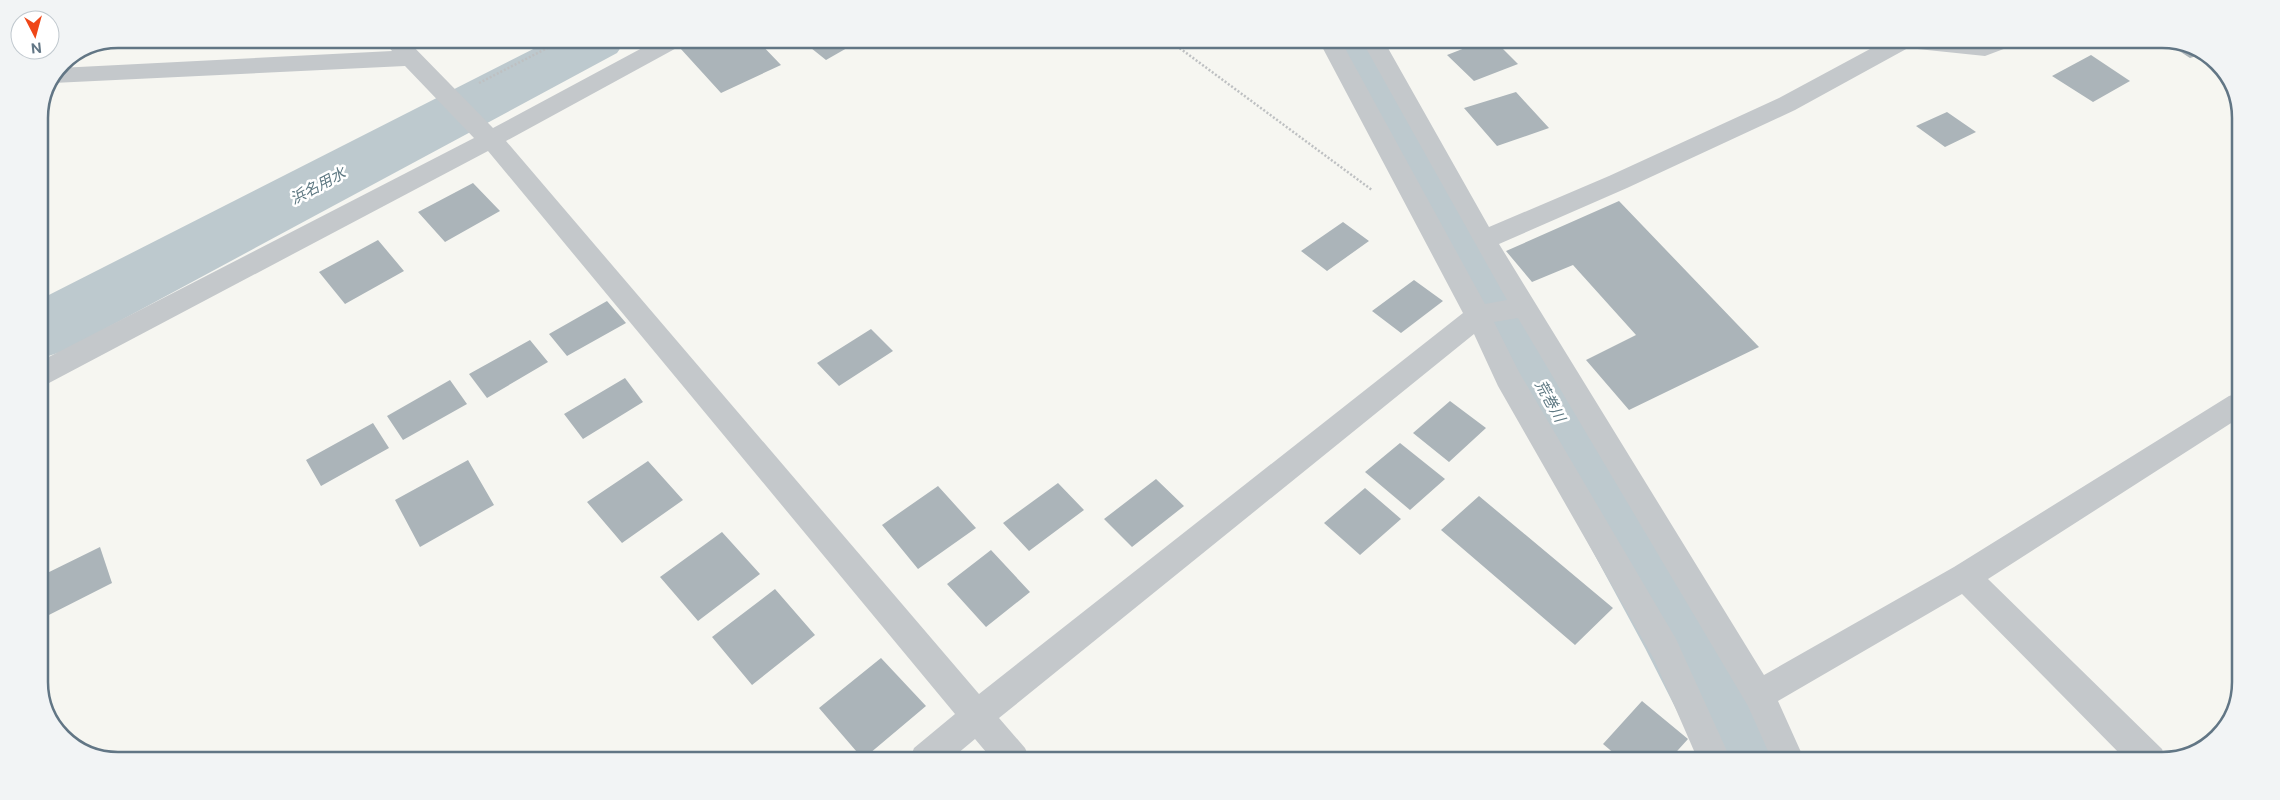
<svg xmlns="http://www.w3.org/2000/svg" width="2280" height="800" viewBox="0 0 2280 800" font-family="'Public Sans','Noto Sans JP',sans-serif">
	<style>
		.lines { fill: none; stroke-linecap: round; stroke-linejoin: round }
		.river { fill: #bdc9ce; fill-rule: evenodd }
		.building { fill: #abb4b9 }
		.path { stroke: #bec0c2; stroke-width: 2.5; stroke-dasharray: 2 2; stroke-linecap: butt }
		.minor { fill: #c4c8cb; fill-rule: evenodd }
		.labels { text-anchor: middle; stroke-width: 5; stroke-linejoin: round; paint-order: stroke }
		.water-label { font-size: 15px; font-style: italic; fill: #5e7882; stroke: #fff }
		.rim { fill: none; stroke: #627685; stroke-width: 2.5 }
	</style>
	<rect width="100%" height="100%" fill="#f6f6f1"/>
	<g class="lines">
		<path class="river" d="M551 40H626L617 53 64 351 39 359V300Z
			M1323 41H1381L1542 325 1703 594 1779 730 1791 761 1702 760 1645 648 1492 365Z"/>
	</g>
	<path class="building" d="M284 39H334L332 42 282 43Z
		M697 40H757L781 65 721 93 680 48Z
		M801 40H861L826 60Z
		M1483 41H1495L1518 64 1474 81 1447 55Z
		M2167 43H2187L2203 54 2190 58Z
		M2091 55 2130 81 2093 102 2052 76Z
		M1516 92 1549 128 1497 146 1464 108Z
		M1947 112 1976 132 1945 147 1916 126Z
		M473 183 500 211 445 242 418 212Z
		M1619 201 1759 347 1629 410 1586 360 1636 335 1573 265 1532 282 1506 251Z
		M1343 222 1369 241 1327 271 1301 251Z
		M378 240 404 271 345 304 319 272Z
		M1414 280 1443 301 1401 333 1372 311Z
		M607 301 626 323 567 356 549 334Z
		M871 329 893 351 839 386 817 363Z
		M530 340 548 362 487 398 469 374Z
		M625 378 643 402 583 439 564 414Z
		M450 380 467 404 403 440 387 416Z
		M1450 401 1486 428 1449 462 1413 433Z
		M373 423 389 448 321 486 306 460Z
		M1400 443 1445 479 1410 510 1365 472Z
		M468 460 494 505 420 547 395 500Z
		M648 461 683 500 622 543 587 502Z
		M1156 479 1184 506 1132 547 1104 519Z
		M1058 483 1084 510 1029 551 1003 523Z
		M938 486 976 528 918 569 882 525Z
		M1365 488 1401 519 1360 555 1324 523Z
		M1479 496 1613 608 1575 645 1441 530Z
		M722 532 760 574 698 621 660 577Z
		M100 547 112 583 39 620V577Z
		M991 550 1030 592 986 627 947 584Z
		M775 589 815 635 752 685 712 637Z
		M881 658 926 706 863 759 819 708Z
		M1642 701 1688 739 1669 760H1622L1603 744Z"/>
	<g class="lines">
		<path class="path" d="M1170 41 1372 190
			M479 83 563 40"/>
		<path class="minor" d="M382 39H406L493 128 657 40H685L682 45 506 141 979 694 1463 313 1319 41H1341L1485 304 1507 300 1362 41H1384L1489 227 1609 176 1779 98 1883 42 2012 43 2009 47 1985 56 1908 48 1795 110 1627 188 1499 244 1764 675 1954 567 2229 396 2239 393V418L1988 579 2162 749 2166 760 2127 761 1962 594 1778 701 1805 761 1772 760 1748 706 1518 318 1494 322 1519 372 1676 639 1731 760H1698L1654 659 1498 386 1474 334 999 718 1025 748 1030 759H992L975 739 951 759H910L914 748 955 714 488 151 49 383 39 386V362L474 138 405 66 53 83 59 68 392 51Z"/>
	</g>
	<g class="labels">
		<g class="water-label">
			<text transform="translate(318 186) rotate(-28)" y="5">浜名用水</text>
			<text transform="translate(1550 401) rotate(61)" y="5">荒巻川</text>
		</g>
	</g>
	<path d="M0 0H2280V800H0ZM118 48H2162A70 70 0 0 1 2232 118V682A70 70 0 0 1 2162 752H118A70 70 0 0 1 48 682V118A70 70 0 0 1 118 48Z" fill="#f2f4f5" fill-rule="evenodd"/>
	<path class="rim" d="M118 48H2162A70 70 0 0 1 2232 118V682A70 70 0 0 1 2162 752H118A70 70 0 0 1 48 682V118A70 70 0 0 1 118 48Z"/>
	<g transform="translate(35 35) rotate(174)"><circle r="24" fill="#ffffff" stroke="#c0c8ce"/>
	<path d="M0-4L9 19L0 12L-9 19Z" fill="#ef4618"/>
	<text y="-8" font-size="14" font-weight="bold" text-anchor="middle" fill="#627685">N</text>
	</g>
</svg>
